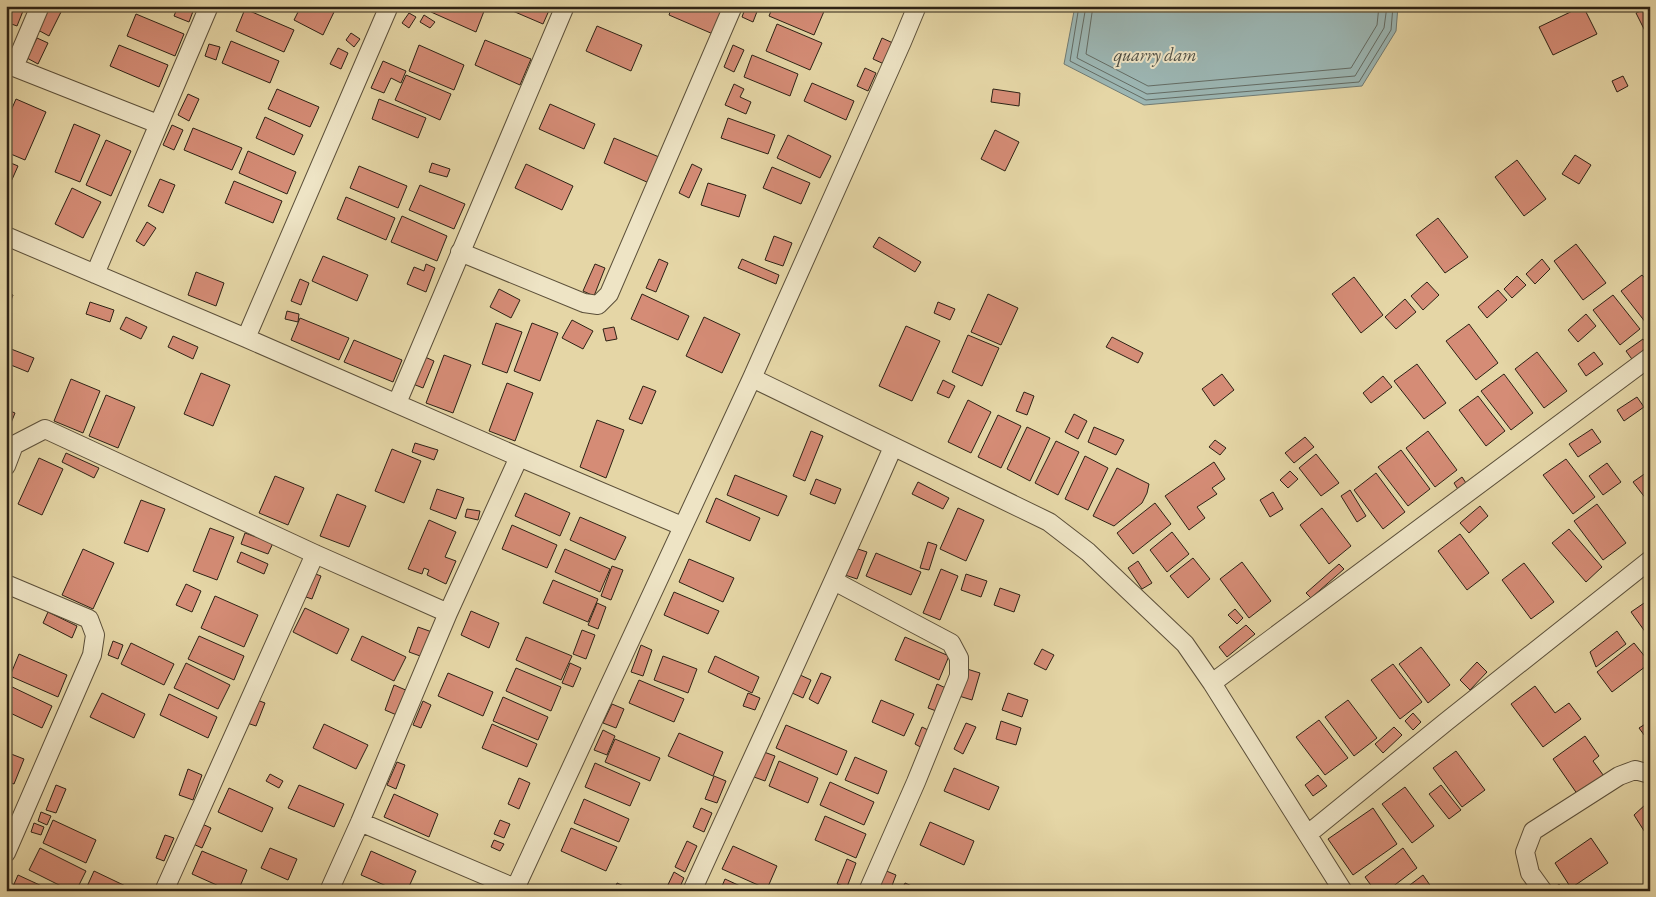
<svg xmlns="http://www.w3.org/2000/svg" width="1656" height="897" viewBox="0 0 1656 897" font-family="'EB Garamond',serif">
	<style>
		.water { fill: #9cb6b3; stroke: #707b74 }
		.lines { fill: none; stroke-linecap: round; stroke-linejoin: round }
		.shore { stroke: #646c64; stroke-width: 1 }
		.building { fill: #d58c76; stroke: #2d2215 }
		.street-casing { stroke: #5b4f39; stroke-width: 20 }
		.street { stroke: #eee4c5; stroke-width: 18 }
		.labels { text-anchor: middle; stroke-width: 4; stroke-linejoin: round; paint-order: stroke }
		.water-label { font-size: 18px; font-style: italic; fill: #4e4e44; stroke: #eee4c5 }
	</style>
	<rect width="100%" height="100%" fill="#e5d6a6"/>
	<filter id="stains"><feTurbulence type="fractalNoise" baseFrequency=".004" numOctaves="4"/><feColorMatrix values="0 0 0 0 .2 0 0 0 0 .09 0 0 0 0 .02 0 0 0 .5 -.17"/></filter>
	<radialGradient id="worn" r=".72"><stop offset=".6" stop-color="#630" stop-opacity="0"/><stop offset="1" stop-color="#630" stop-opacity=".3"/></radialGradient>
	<path class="water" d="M1075 6H1398L1396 31 1362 86 1144 105 1064 64Z"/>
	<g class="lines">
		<path class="shore" d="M1079 6 1070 61 1146 100 1359 82 1391 30 1393 6
			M1086 6 1077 58 1147 94 1355 76 1384 28 1387 6
			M1093 6 1086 54 1148 86 1351 68 1377 25 1379 6"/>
	</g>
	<path class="building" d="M6 6H25L17 26 6 22Z
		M50 6H55L62 10 49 36 38 30Z
		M178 6H195L189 22 174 16Z
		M301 6H323L334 12 323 35 294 20Z
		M433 6H486L476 32 431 12Z
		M501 6H551L543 24Z
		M672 6H721L725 8 713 34 669 15Z
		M746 6H752L758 9 753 22 742 17Z
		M773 6H819L825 9 814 35 769 16Z
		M1583 6 1597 34 1553 55 1539 27Z
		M1647 8 1650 15 1649 39 1636 13Z
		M245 9 294 30 284 52 236 31Z
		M409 13 416 17 409 28 402 23Z
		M136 14 184 34 175 56 127 36Z
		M424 15 435 22 430 28 420 22Z
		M777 24 822 43 810 70 766 51Z
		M597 26 642 45 631 71 586 51Z
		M351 33 360 39 354 47 346 40Z
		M37 38 48 43 38 64 27 58Z
		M882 38 893 43 884 64 873 59Z
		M485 40 531 59 520 85 475 65Z
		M231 41 279 61 270 83 222 63Z
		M209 44 220 47 216 60 205 56Z
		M119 45 168 65 159 87 110 66Z
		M419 45 464 65 454 90 409 71Z
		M733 45 744 50 734 72 724 67Z
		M338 48 348 53 341 69 330 64Z
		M752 55 798 74 790 96 744 77Z
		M383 61 406 71 401 83 391 78 384 93 371 88Z
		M865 68 876 73 868 91 857 86Z
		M406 75 451 94 440 120 395 100Z
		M1623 76 1628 86 1617 92 1612 81Z
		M812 83 854 101 846 120 804 101Z
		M734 84 744 89 740 97 751 102 746 114 725 105Z
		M277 89 319 107 310 127 268 109Z
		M993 89 1020 93 1019 106 991 102Z
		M188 94 199 99 189 121 178 115Z
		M6 98 12 100 6 113Z
		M16 99 46 112 25 160 6 152V122Z
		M379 99 426 118 418 138 372 119Z
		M550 104 595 124 584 149 539 129Z
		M265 117 303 135 294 155 256 138Z
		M728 118 775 135 768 154 721 138Z
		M74 124 100 135 80 182 55 172Z
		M172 125 183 130 174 150 163 145Z
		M193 128 242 148 232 170 184 150Z
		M995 130 1019 142 1005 171 981 159Z
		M788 135 831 156 820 178 777 158Z
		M614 138 659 157 649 183 604 163Z
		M106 140 131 151 111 196 86 185Z
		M248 151 296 172 287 194 239 173Z
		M1575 155 1591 165 1579 184 1562 174Z
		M1517 160 1546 199 1524 216 1495 177Z
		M6 161 18 166 6 193Z
		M432 163 450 169 447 177 429 172Z
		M526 164 573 186 562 210 515 188Z
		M692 164 702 169 689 198 679 193Z
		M359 166 407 186 398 208 350 188Z
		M772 167 810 183 801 204 763 188Z
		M160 179 175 185 163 213 148 206Z
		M234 181 282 201 273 223 225 203Z
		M708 183 746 195 739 217 701 205Z
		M420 185 465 204 454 229 409 210Z
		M72 188 101 202 83 238 55 224Z
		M346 197 395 218 386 240 337 219Z
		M402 216 447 236 437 261 391 242Z
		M1438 218 1468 257 1445 273 1416 235Z
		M147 222 156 228 144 246 136 241Z
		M774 236 792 243 783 266 765 260Z
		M879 237 921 262 915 272 873 247Z
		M1576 244 1606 283 1583 300 1554 261Z
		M323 256 368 275 357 301 312 281Z
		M659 259 668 263 656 292 646 288Z
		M742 259 779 275 776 284 738 268Z
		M1542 259 1550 269 1535 284 1526 274Z
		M426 264 435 268 426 292 407 284 414 267 424 271Z
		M595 264 605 268 594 296 583 291Z
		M196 272 224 283 216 306 188 295Z
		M1642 275 1650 284V320L1646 323 1621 291Z
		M1517 276 1526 285 1512 298 1504 289Z
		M1354 277 1383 315 1361 333 1332 294Z
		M300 279 309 283 301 305 291 301Z
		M1427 282 1439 295 1423 310 1411 296Z
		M499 289 520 300 511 318 490 307Z
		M1498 290 1507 300 1487 318 1478 307Z
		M6 292 13 295 6 313Z
		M642 294 689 316 678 340 631 319Z
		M988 294 1018 308 1001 345 971 332Z
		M1613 295 1640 329 1620 345 1593 310Z
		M1405 299 1416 312 1396 329 1385 317Z
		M90 302 114 310 110 322 86 314Z
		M938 302 955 309 950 320 934 313Z
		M287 311 299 314 298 322 285 319Z
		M1586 314 1596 326 1578 342 1568 330Z
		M126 317 147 327 141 339 120 329Z
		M704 317 740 334 722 373 686 356Z
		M300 318 349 338 339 360 291 340Z
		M572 320 593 331 583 349 562 338Z
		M496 323 522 332 507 373 482 364Z
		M532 323 558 333 540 381 514 371Z
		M1469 324 1498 363 1476 380 1446 341Z
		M906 326 940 341 912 401 879 386Z
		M614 327 617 339 606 341 603 329Z
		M968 335 999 348 982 386 952 372Z
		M173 336 198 347 193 359 168 347Z
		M1112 337 1143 353 1138 363 1106 347Z
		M1643 339 1650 348V351L1634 362 1626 351Z
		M354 340 402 360 393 382 344 362Z
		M6 347 34 358 28 372 6 363Z
		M1537 352 1567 391 1544 408 1515 369Z
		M1594 352 1603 364 1586 376 1578 364Z
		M444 355 471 365 453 413 426 403Z
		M425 357 434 361 423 388 413 384Z
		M1417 364 1446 403 1424 419 1394 381Z
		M201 373 230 385 213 426 184 414Z
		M1222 374 1234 390 1214 406 1202 389Z
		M1504 374 1533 413 1511 430 1481 391Z
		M1383 376 1392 387 1371 403 1363 393Z
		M71 379 100 391 83 433 54 421Z
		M943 380 955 386 949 398 937 393Z
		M507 383 533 393 515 441 489 431Z
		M643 386 656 391 642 424 629 419Z
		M1024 392 1034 396 1027 415 1016 411Z
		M106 395 135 407 118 448 89 436Z
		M1478 396 1505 431 1486 446 1459 410Z
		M1637 397 1644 407 1624 421 1617 410Z
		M968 400 991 412 971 453 948 442Z
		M6 403 11 404 8 410 15 413 9 428 6 427Z
		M1074 414 1087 421 1078 439 1065 432Z
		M998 415 1021 426 1001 468 978 457Z
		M597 420 624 430 606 478 580 467Z
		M1027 427 1050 438 1030 481 1007 469Z
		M1094 427 1124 440 1116 455 1088 442Z
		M1592 429 1601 442 1578 457 1569 444Z
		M811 431 823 436 805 481 793 476Z
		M1428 431 1457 470 1435 487 1406 448Z
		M1305 437 1314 447 1294 463 1285 453Z
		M1215 440 1226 448 1220 455 1209 447Z
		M1056 441 1079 452 1058 495 1035 483Z
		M415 443 438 450 434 460 412 452Z
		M392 449 421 461 404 503 375 491Z
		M1401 450 1430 489 1408 506 1378 467Z
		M66 453 99 468 94 478 62 462Z
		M1316 454 1339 483 1321 496 1299 468Z
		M1085 456 1108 468 1088 510 1065 499Z
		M39 458 63 469 42 515 18 504Z
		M1566 459 1595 497 1573 514 1543 475Z
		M1214 462 1225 479 1212 488 1217 494 1197 507 1205 518 1189 530 1165 496Z
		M1607 463 1621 482 1603 495 1589 476Z
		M1117 468 1149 484 1147 493 1142 503 1114 526 1093 516Z
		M1650 470V504L1633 482Z
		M1290 471 1298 479 1288 488 1280 480Z
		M1376 473 1405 512 1383 529 1354 490Z
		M735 475 787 496 778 516 727 495Z
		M275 476 304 488 288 525 259 513Z
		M1462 477 1468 486 1459 491 1454 483Z
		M816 479 841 489 835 504 810 494Z
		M918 482 949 498 943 509 912 494Z
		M437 489 464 498 456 519 430 509Z
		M1350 490 1366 516 1357 522 1341 496Z
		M1273 492 1283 509 1270 517 1260 500Z
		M525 493 570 513 560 536 515 516Z
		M337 494 366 506 349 547 320 536Z
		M716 498 760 518 750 541 706 522Z
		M141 500 165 509 148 552 124 543Z
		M1155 503 1171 524 1133 554 1117 533Z
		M1597 504 1626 543 1603 560 1574 521Z
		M1480 506 1488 516 1469 533 1460 523Z
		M958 508 984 520 966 561 940 549Z
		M1322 508 1351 546 1329 564 1300 525Z
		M467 509 480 511 478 520 465 517Z
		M580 517 626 537 615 560 570 540Z
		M429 520 456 532 445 557 456 561 446 584 427 575 429 570 424 568 422 574 408 569Z
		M512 525 557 545 547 568 502 549Z
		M210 528 234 537 217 580 193 571Z
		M1569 529 1602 567 1586 582 1552 543Z
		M1172 532 1189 554 1167 572 1150 550Z
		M245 533 273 543 268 554 241 544Z
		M1460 534 1489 573 1467 590 1438 551Z
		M928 542 937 545 929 570 920 568Z
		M855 548 867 552 857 579 845 575Z
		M83 549 114 563 93 609 62 595Z
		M565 549 610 569 600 592 555 572Z
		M241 552 268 564 264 574 237 562Z
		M876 553 921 572 911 595 866 576Z
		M1193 558 1210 579 1188 598 1170 576Z
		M689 559 734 578 723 602 679 582Z
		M1138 561 1152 583 1142 589 1128 568Z
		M1242 562 1271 601 1249 618 1220 579Z
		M1524 563 1554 602 1531 619 1502 580Z
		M1339 564 1344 569 1311 598 1306 593Z
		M612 566 623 570 611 600 601 596Z
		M941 569 958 576 940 620 923 613Z
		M313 573 321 576 312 599 303 596Z
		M966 574 987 581 981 597 961 590Z
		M553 580 598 599 588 622 543 603Z
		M186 584 201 591 192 612 176 605Z
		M1000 588 1020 595 1014 612 994 605Z
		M674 592 719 611 708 634 664 615Z
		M215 596 258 615 244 647 201 628Z
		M1650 599V630L1646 633 1631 612Z
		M597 603 606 607 598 629 588 625Z
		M305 608 349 629 337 654 293 632Z
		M1235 609 1243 618 1237 624 1228 615Z
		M471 611 499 623 489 648 461 635Z
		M48 612 77 626 72 638 43 623Z
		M1246 625 1255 634 1227 657 1219 647Z
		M418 627 432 632 423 657 409 652Z
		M582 630 595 635 586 659 573 654Z
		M1617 631 1626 644 1596 667 1590 652Z
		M199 636 244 656 234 680 188 659Z
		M362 636 406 657 394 681 351 660Z
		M526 637 572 656 561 680 516 660Z
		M905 637 949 656 939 680 895 660Z
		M113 641 123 645 118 659 108 655Z
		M131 643 174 664 164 685 121 664Z
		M1634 643 1650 663 1612 692 1597 672Z
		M641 645 652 650 643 676 631 672Z
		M1421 647 1450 685 1428 703 1399 664Z
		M1042 649 1054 655 1046 670 1034 664Z
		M19 654 67 675 58 697 10 676Z
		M663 656 697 669 688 693 654 680Z
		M715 656 759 677 752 693 708 672Z
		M1477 662 1487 672 1470 690 1460 680Z
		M186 663 230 685 218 709 174 688Z
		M570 663 581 668 573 687 562 683Z
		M1393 664 1422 702 1400 719 1371 680Z
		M516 668 561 687 551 711 506 691Z
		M967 669 980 673 972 700 959 696Z
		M448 673 493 692 483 716 438 696Z
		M821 673 831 677 818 704 809 699Z
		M798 674 811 680 803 698 790 692Z
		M639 680 684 699 674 722 629 703Z
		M937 684 948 689 939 712 928 708Z
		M8 685 52 706 42 728 6 711V688Z
		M394 685 408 691 399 716 385 710Z
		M1535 686 1555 713 1569 703 1581 719 1543 747 1511 704Z
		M102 693 145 714 134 738 90 717Z
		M748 693 760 698 755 710 743 706Z
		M1008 693 1028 700 1022 717 1002 710Z
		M169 694 217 717 208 738 160 715Z
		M503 697 548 717 538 740 493 721Z
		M257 700 265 703 256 726 247 723Z
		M881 700 914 714 904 736 872 722Z
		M1348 700 1377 738 1354 756 1325 717Z
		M423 701 431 705 421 728 413 725Z
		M612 704 624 709 616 728 603 723Z
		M1413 713 1421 722 1413 730 1405 721Z
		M1319 720 1348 758 1325 775 1296 737Z
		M1001 721 1021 728 1016 745 996 739Z
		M1650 721V743L1639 728Z
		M966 723 976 727 963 754 954 749Z
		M324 724 368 745 356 769 313 748Z
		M492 724 537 744 527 767 482 748Z
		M786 725 847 751 837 775 776 748Z
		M922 727 932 732 924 749 915 744Z
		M1394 727 1402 735 1383 753 1375 744Z
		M603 730 615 736 607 755 594 750Z
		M679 733 723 752 713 776 668 756Z
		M1585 736 1599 756 1593 761 1606 779 1580 798 1553 759Z
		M615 739 660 758 650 781 605 762Z
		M1456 751 1485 790 1462 807 1433 768Z
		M6 752 24 759 14 784 6 781Z
		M764 752 775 756 765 781 754 777Z
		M855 757 887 771 878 794 845 780Z
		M779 761 818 778 808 803 769 786Z
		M397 762 405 765 396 789 387 785Z
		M595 763 640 783 630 806 585 787Z
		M954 768 999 787 989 810 944 791Z
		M188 769 202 775 193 800 179 795Z
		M270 774 283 781 279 788 266 781Z
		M1318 775 1327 786 1313 796 1305 785Z
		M714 776 726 781 717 803 705 799Z
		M519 778 530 783 519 809 508 804Z
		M830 782 874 802 864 825 820 805Z
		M56 785 66 789 56 813 46 810Z
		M299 785 344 804 334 827 288 808Z
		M1441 785 1461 810 1449 819 1429 794Z
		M1405 787 1434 826 1412 843 1382 804Z
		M229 788 273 808 262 832 218 812Z
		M394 794 438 814 429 837 384 817Z
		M584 799 629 819 619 842 574 823Z
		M1646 804 1650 811V835L1648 837 1634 815Z
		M701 808 712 813 704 832 693 827Z
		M1373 808 1397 844 1353 875 1328 839Z
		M41 812 51 816 47 825 38 821Z
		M825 816 866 834 856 858 815 840Z
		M53 820 96 840 86 863 43 843Z
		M500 820 510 824 504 838 494 834Z
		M930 822 974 841 964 865 920 845Z
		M34 823 44 827 41 835 31 832Z
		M200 823 211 828 202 848 191 843Z
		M571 828 617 847 606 871 561 851Z
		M165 835 174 838 164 861 156 858Z
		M1591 838 1608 863 1571 888 1555 863Z
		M494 840 504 844 500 851 491 847Z
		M687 841 697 846 685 872 675 867Z
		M733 846 777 866 767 889 722 869Z
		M40 848 86 871 76 891H71L29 870Z
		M270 848 297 859 288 880 261 868Z
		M1403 848 1417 868 1387 891H1375L1365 877Z
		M202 851 247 870 238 891H230L192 874Z
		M371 851 416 871 407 891H398L361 875Z
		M847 859 856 863 847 887 837 884Z
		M884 870 896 875 890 891H876Z
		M94 871 136 891H85Z
		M674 872 684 878 678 891H665Z
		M18 875 44 887 42 891H11Z
		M1423 875 1434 891H1402Z
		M725 879 751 891H720Z
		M617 883 635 891H614Z
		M905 883 923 891H901Z
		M1559 884 1565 891H1551Z
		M295 886 307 891H293Z
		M552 886 563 891H550Z"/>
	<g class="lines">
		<defs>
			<path id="street" d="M6 64 158 124
				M14 67 40 6
				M6 236 246 338 519 457 682 526
				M460 252 584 303 598 305 609 294 733 6
				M95 274 209 6
				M246 338 389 6
				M752 378 1049 522 1088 552 1185 644 1212 683 1343 891
				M397 403 565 6
				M6 466 14 445 45 429 315 554 448 613
				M834 581 951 643 959 658V676L916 782 868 891
				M6 584 89 619 95 635 92 655 6 853
				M1212 683 1650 357
				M360 822 515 888
				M1308 834 1447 721 1650 560
				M164 891 315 554
				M329 891 360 822 448 613 519 457
				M514 891 752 378 902 42 917 6
				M692 891C759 743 828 596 893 447
				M1543 891 1530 873 1525 852 1533 831 1619 776 1635 770 1650 774"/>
		</defs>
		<use href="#street" class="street-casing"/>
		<use href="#street" class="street"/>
	</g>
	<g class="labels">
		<g class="water-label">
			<text x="1155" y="61">quarry dam</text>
		</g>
	</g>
	<rect width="1656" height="897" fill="none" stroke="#e5d6a6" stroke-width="25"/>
	<rect x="8" y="8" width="1641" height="882" fill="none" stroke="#2d2215" stroke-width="2.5"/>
	<rect x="12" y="12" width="1631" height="872" fill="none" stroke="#2d2215"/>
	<rect width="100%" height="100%" filter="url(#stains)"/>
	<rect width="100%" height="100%" fill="url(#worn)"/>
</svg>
